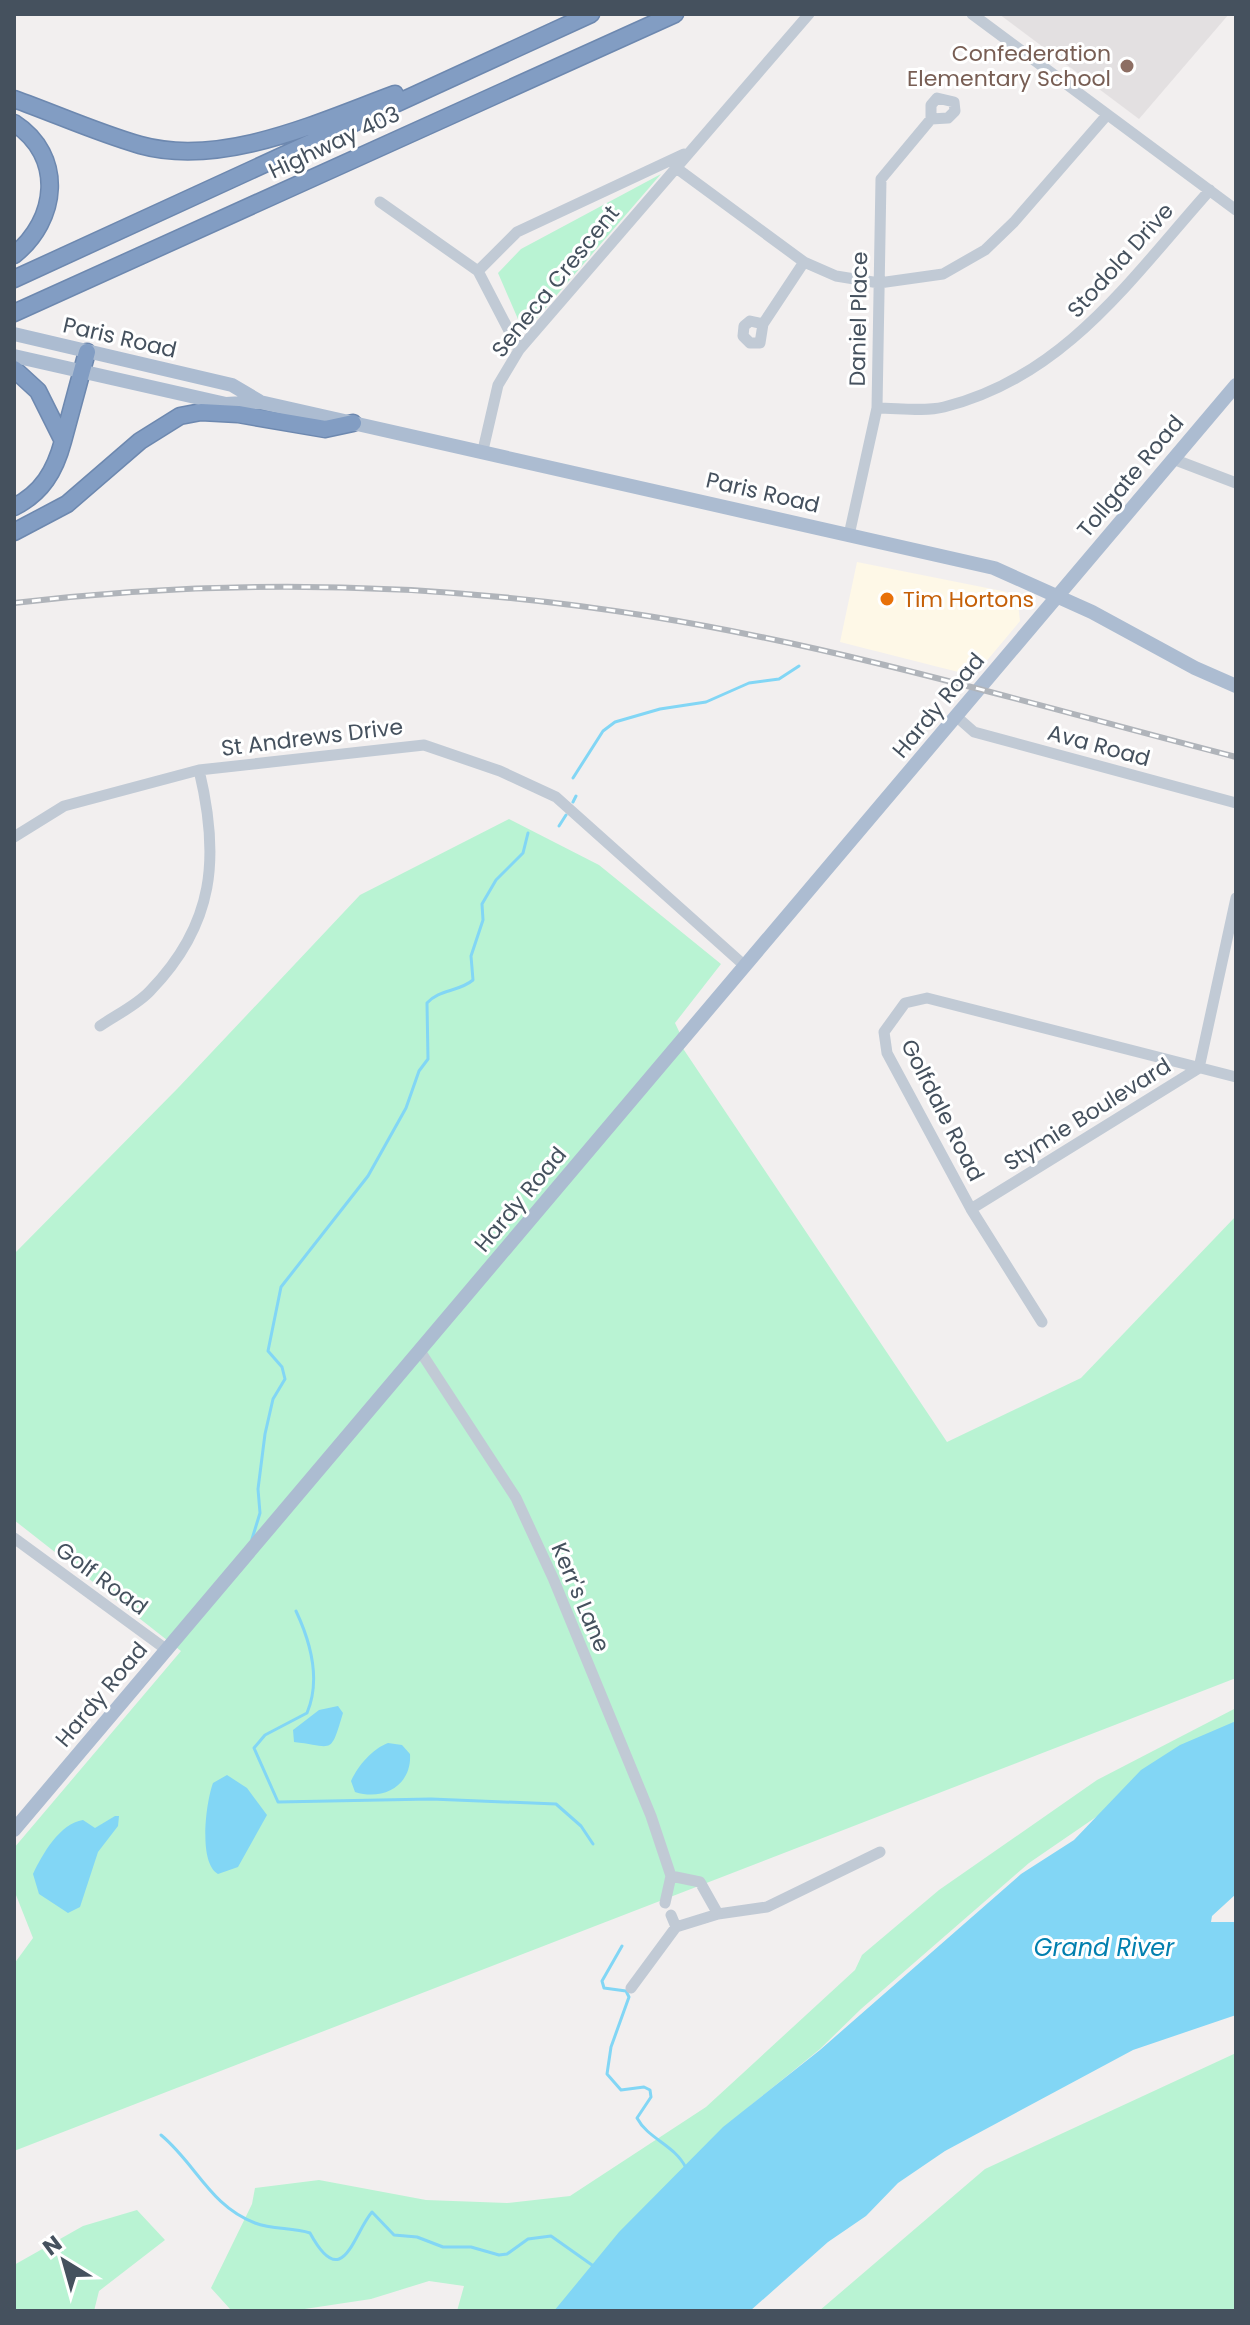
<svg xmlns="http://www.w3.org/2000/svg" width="1250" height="2325" viewBox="0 0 1250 2325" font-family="Poppins,sans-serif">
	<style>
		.commercial { fill: #fef8e7 }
		.education { fill: #e3e0e1 }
		.green { fill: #b9f3d3 }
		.water { fill: #82d6f5 }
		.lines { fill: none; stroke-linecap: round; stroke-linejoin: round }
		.stream { stroke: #82d6f5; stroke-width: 3 }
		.highway-casing { stroke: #6d88af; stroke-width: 19 }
		.minor { stroke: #c1cad5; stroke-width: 11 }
		.major { stroke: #acbcd1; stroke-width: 14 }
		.highway { stroke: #829dc3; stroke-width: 16 }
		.rail-casing { stroke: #b0b4ba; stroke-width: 6 }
		.rail { stroke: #fff; stroke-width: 3; stroke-dasharray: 9; stroke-linecap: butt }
		.education-dot { fill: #8d6e63; stroke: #fff; stroke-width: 3 }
		.food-dot { fill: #e8710a; stroke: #fff; stroke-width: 3 }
		.labels { text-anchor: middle; stroke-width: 6; stroke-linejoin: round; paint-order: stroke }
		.education-label { font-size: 22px; fill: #785e54; stroke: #fff; text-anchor: end }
		.street-label { font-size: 22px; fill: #45515e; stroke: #fff }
		.food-label { font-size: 22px; fill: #c56008; stroke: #fff; text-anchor: start }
		.water-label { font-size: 24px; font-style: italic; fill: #017faf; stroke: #fff }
	</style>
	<rect width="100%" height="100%" fill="#f2efef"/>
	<path class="commercial" d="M857 562 1007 592 1018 603 1020 621 974 676 840 642Z"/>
	<path class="education" d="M999 14H1229L1139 119Z"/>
	<path class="green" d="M661 174 524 333 498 273 521 249Z
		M509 819 599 865 721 964 675 1023 685 1044 682 1047 947 1442 1081 1378 1236 1216V1678L14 2151V1964L33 1938 14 1890V1848L181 1651 14 1520V1254L178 1088 360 895Z
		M1236 1708V1721L1029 1863 861 2009 820 2049 750 2106 592 2267 560 2311H457L464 2286 429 2281 371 2299 298 2310 230 2309 211 2288 252 2204 255 2188 319 2180 426 2200 507 2203 570 2196 706 2107 855 1970 862 1955 939 1890 1097 1780Z
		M1236 2053V2311H819L985 2169Z
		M137 2210 165 2240 99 2291 94 2311H14V2265L83 2226Z"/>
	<path class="water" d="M338 1706 343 1713C330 1757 333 1746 294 1742L293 1730 319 1710Z
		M1236 1721V1894L1212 1916 1211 1922H1236V2015L1133 2050 945 2151 898 2183 866 2216 828 2242 750 2311H554L619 2232 723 2127 820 2050 1021 1874 1074 1840 1141 1770 1180 1745Z
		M388 1743 402 1745 410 1754C412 1786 383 1801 355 1792L351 1781C358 1766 372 1749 388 1743Z
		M227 1775 247 1788 267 1815 238 1867 218 1874C198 1863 206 1802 213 1783Z
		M115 1816H119L118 1826 98 1852 80 1907 68 1913 39 1894 33 1874C42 1855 60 1823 83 1820L95 1828Z"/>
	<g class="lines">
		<path class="stream" d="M573 778 603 731 615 722 660 709 706 702 749 683 779 679 799 666
			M573 802 576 796
			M559 826 566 815
			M252 1539 260 1513 258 1489 265 1434 273 1399 285 1379 282 1367 268 1351 281 1287 368 1176 406 1108 419 1071 428 1059 427 1003C439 989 459 992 473 980L471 956 483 920 482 904 496 880 523 853 528 833
			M296 1611C311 1643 321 1680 307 1713L265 1735 254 1748 278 1802 431 1799 556 1804 581 1826 593 1844
			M622 1946 602 1981 604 1988 626 1991 629 1997 611 2047 607 2074 621 2090 644 2087 650 2090 651 2097 637 2118C648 2139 675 2145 686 2168
			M161 2135C196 2164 210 2206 255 2223 273 2230 292 2227 310 2233 343 2294 353 2234 372 2212L394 2235 417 2237 443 2247H471L499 2255 507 2254 528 2239 551 2236 592 2265"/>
		<defs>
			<path id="highway" d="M14 99C56 114 98 133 140 145 222 168 319 122 395 94
				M14 123C65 156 58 220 14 255
				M14 279 591 14
				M14 313 675 14
				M14 369 38 391 63 441C55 471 42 493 14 507
				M63 441 87 352
				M14 532 67 504 140 441 180 416 201 412 238 414 325 429 353 423"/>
		</defs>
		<use href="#highway" class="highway-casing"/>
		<path class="minor" d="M972 14 1236 210
			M675 167 804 262 836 276 879 283 943 274 985 250 1014 222 1107 115
			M380 202 478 271 519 350
			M478 271 517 232 684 154
			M763 324 750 321 744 326 743 336 750 343H760L763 324 804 262
			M877 408C898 408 924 412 944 407 1065 377 1132 277 1210 190
			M483 450 498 385 519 350 809 14
			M1173 459 1236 483
			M849 535 877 408 881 179 931 119V105L937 98 954 102 955 111 948 118 931 119
			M957 717 974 732 1236 803
			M14 837 64 806 199 770 424 745 500 771 556 797 745 966
			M100 1026C116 1015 137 1005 150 991 215 924 220 857 199 770
			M971 1209 1199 1068 1236 898
			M1042 1322 971 1209 887 1053 884 1032 905 1003 927 998 1236 1077
			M420 1351 516 1498 553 1578 651 1816 671 1876 665 1903
			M14 1538 167 1650
			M671 1876 700 1882 718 1914
			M676 1927 718 1914 767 1907 880 1852
			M631 1988 676 1927 671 1915"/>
		<path class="major" d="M14 334 232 385 259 401
			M14 356 226 404 260 402 994 568 1092 612 1195 668 1236 686
			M14 1830 1236 385"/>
		<use href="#highway" class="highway"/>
		<defs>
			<path id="rail" d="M14 603C224 578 439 582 648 616 847 648 1041 707 1236 757"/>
		</defs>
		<use href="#rail" class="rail-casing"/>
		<use href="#rail" class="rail"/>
	</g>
	<circle class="education-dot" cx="1127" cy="66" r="8"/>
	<circle class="food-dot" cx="887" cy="599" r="8"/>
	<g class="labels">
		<g class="education-label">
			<text x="1111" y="61">Confederation<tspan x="1111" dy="25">Elementary School</tspan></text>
		</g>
		<g class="street-label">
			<text transform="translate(334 142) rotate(-25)" y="8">Highway 403</text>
			<text transform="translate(1120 260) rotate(-48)" y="8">Stodola Drive</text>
			<text transform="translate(555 281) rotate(-51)" y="8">Seneca Crescent</text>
			<text transform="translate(858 319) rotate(-89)" y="8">Daniel Place</text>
			<text transform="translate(120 337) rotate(13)" y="8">Paris Road</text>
			<text transform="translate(1130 476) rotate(-50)" y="8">Tollgate Road</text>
			<text transform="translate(763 492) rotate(13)" y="8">Paris Road</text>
			<text transform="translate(938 705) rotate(-50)" y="8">Hardy Road</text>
			<text transform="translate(312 737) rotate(-7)" y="8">St Andrews Drive</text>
			<text transform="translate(1099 745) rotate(15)" y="8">Ava Road</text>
			<text transform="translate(943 1110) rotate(63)" y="8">Golfdale Road</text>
			<text transform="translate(1087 1114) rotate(-32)" y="8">Stymie Boulevard</text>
			<text transform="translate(520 1199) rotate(-50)" y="8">Hardy Road</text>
			<text transform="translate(102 1578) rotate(36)" y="8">Golf Road</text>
			<text transform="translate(581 1597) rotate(67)" y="8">Kerr's Lane</text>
			<text transform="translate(101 1694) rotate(-50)" y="8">Hardy Road</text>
		</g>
		<g class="food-label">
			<text x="903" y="607">Tim Hortons</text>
		</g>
		<g class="water-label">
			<text x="1104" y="1956">Grand River</text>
		</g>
	</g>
	<rect width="1250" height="2325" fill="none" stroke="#45515e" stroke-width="32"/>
	<g transform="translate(64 2261) rotate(323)" stroke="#ffffff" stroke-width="6" paint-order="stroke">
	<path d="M0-6L14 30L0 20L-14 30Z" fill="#45515e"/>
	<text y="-12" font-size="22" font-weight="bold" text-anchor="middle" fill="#45515e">N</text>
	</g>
</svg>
